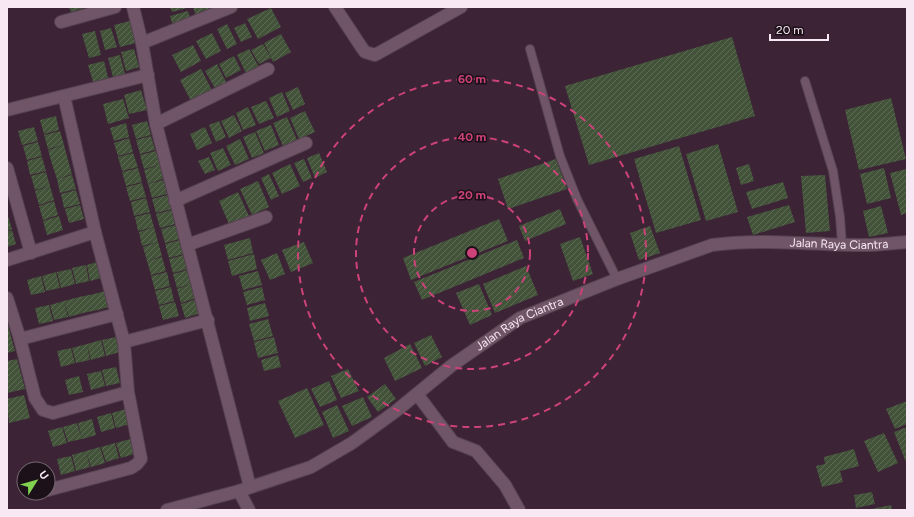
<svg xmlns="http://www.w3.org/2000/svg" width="914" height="517" viewBox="0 0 914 517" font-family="Figtree,sans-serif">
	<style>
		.building { fill: url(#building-hatch) }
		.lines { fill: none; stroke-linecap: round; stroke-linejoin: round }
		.lane-casing { stroke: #554150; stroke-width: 10 }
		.street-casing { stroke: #554150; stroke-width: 14 }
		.lane { stroke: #705568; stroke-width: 8 }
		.street { stroke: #705568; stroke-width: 12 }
		.ring { fill: none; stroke: #cd4279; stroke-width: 2; stroke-dasharray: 7 5 }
		.labels { text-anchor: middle; stroke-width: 3; stroke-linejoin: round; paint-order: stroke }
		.street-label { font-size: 12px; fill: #f8e8f3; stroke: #1c1119 }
		.centre { fill: #cd4279; stroke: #1c1119; stroke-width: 2 }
		.ring-label { font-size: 12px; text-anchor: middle; font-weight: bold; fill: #cd4279; stroke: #1c1119; stroke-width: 3; stroke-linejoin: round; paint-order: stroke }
	</style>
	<defs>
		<pattern id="building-hatch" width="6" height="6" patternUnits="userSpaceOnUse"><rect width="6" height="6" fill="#42533a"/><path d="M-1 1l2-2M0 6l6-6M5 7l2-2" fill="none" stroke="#5e6c57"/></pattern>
	</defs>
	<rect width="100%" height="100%" fill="#3c2335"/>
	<path class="building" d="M69 7H86L71 12Z
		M170 7H186L187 8 172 12Z
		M193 7H209L210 12 196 16Z
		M271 8 281 27 258 39 247 19Z
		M188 11 191 21 173 26 170 16Z
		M130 21 136 43 120 47 114 25Z
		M245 23 252 37 241 42 234 28Z
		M227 24 237 44 227 49 217 29Z
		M111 28 117 47 105 50 100 31Z
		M95 31 101 55 89 58 82 34Z
		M212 33 221 51 206 59 196 41Z
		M281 34 291 52 273 62 264 43Z
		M732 37 755 116 589 165 565 86Z
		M263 44 271 58 259 64 251 50Z
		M193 45 201 61 181 72 172 55Z
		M134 49 139 67 126 71 121 52Z
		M249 49 259 67 246 73 237 55Z
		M120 55 125 74 113 77 108 58Z
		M234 56 241 70 226 78 219 64Z
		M104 61 109 81 94 85 88 65Z
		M217 64 227 84 216 90 205 71Z
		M201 69 213 92 192 103 180 80Z
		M298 87 305 104 293 110 285 93Z
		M141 90 147 110 129 114 124 95Z
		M282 92 290 111 277 117 269 98Z
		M891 98 906 159 859 170 845 110Z
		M123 99 129 118 108 124 103 104Z
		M266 101 274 118 259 124 251 107Z
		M248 107 256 125 243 130 236 113Z
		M305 111 315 132 299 139 290 118Z
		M234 115 242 131 229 138 221 121Z
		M56 116 59 130 44 134 40 120Z
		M287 117 297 140 283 146 273 123Z
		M147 121 151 135 136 139 132 125Z
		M219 121 226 137 216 142 209 125Z
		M126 123 129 137 114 141 110 128Z
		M271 125 279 145 265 151 256 131Z
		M34 127 38 141 22 145 18 131Z
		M205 127 212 143 197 150 190 134Z
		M60 131 64 145 48 149 44 135Z
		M255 132 264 153 252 158 243 137Z
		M151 136 155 150 140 154 136 140Z
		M129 138 133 152 118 156 114 143Z
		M240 139 249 159 235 165 226 146Z
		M38 142 42 156 27 160 23 146Z
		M718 144 738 212 706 221 686 154Z
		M64 145 68 160 52 164 48 150Z
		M679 146 701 220 656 233 634 159Z
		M223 148 231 165 218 171 210 153Z
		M156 151 160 165 144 169 140 155Z
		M133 153 138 167 122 171 118 157Z
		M319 153 327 172 315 178 307 158Z
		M42 157 46 171 30 175 27 161Z
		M209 157 215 170 205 174 198 161Z
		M304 159 312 178 303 182 294 163Z
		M556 159 567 189 508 209 498 179Z
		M68 160 72 174 57 179 52 164Z
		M290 164 300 186 282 194 272 173Z
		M749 164 754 181 741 185 736 168Z
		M160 165 163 179 148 184 144 170Z
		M138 168 142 182 126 186 122 172Z
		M884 168 891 198 867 204 860 174Z
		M907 169V213L901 215 890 173Z
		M46 172 50 186 35 190 31 176Z
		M269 174 279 196 271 200 261 178Z
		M72 175 76 189 60 193 57 179Z
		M825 175 830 231 806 233 801 176Z
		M164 180 167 194 152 198 148 184Z
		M258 181 269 207 252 215 240 189Z
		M783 182 788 198 752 209 746 192Z
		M142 183 146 197 130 201 126 187Z
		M50 186 54 200 39 205 35 191Z
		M76 190 80 204 64 208 61 194Z
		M238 192 249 216 229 224 219 201Z
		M168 195 172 209 156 213 152 199Z
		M146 198 150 212 134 216 131 202Z
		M54 201 58 215 43 220 39 206Z
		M80 205 84 219 69 223 65 209Z
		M789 205 795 222 753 235 747 217Z
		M881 206 888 233 869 237 863 211Z
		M560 209 566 224 525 241 519 226Z
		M172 210 176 224 160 228 156 214Z
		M7 213 12 229 7 231Z
		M150 213 154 227 138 231 135 217Z
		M59 216 63 230 47 235 43 221Z
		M499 219 508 241 411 280 403 258Z
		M176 225 180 239 165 243 161 229Z
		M650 226 660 253 639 260 630 233Z
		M154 227 158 242 142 246 139 232Z
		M12 230 16 244 7 247V232Z
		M580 237 593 274 573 281 560 244Z
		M250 238 253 253 228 260 224 245Z
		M180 240 184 254 169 258 165 244Z
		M517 240 524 258 422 300 414 282Z
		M158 242 162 256 147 261 143 247Z
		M304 242 313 263 291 272 282 250Z
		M277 253 285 274 270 280 261 260Z
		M254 254 257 269 232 276 228 261Z
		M184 255 188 269 173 273 169 259Z
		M162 257 166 271 151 275 147 261Z
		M100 261 105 277 90 281 87 265Z
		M86 265 89 281 76 284 72 268Z
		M526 266 538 295 495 313 483 284Z
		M71 269 75 284 61 288 57 272Z
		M188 270 192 284 177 288 173 274Z
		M258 271 262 285 243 290 239 276Z
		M56 272 60 288 46 291 42 276Z
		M167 272 170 286 155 290 151 276Z
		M41 276 45 292 31 295 27 280Z
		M192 284 196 298 181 303 177 289Z
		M479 284 492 315 470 325 456 293Z
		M171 287 174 301 159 305 155 291Z
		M262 287 265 300 247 305 243 292Z
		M109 290 112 306 98 310 94 294Z
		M94 294 98 310 83 313 79 297Z
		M79 297 83 313 69 317 64 301Z
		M197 299 200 313 185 318 181 304Z
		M64 301 68 317 54 320 50 305Z
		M175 302 179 316 163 320 159 306Z
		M265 303 269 316 250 321 247 308Z
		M49 305 53 321 39 324 35 308Z
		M268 319 273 336 254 341 249 324Z
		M7 322 15 351 7 353Z
		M431 335 442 357 425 366 414 343Z
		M116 337 120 352 106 356 102 340Z
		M274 337 278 353 258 358 254 342Z
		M101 340 105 356 91 360 87 344Z
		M87 344 90 360 76 363 72 348Z
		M410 344 422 368 395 381 384 358Z
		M71 348 75 363 61 367 57 351Z
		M278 355 281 367 264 371 261 360Z
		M17 359 25 389 7 393V361Z
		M116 367 120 383 106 386 102 370Z
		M348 369 359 391 341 398 331 376Z
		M101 371 105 386 91 390 87 374Z
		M79 376 83 392 69 395 65 380Z
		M329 381 337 400 320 407 311 389Z
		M385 384 396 399 378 412 367 397Z
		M307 388 324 425 295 438 278 401Z
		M24 395 30 418 9 423 7 399Z
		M363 397 372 417 352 426 342 406Z
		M907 401V424L895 429 886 409Z
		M337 405 349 431 333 438 322 412Z
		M126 409 130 424 116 428 112 413Z
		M111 413 115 428 101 432 97 417Z
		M92 419 96 435 82 439 78 423Z
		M77 423 82 439 68 442 63 427Z
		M62 427 67 443 53 447 48 431Z
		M907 427V465L894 432Z
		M884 433 898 463 878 472 864 441Z
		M130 439 134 454 121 458 116 443Z
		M115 443 119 458 106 462 101 447Z
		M100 447 105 463 91 467 86 451Z
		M854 449 859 466 840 471 843 482 822 487 816 466 825 464 824 457Z
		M86 451 90 467 76 471 72 455Z
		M71 456 75 471 61 475 57 459Z
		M872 492 875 504 856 508 854 495Z
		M891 505 892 510H871V509Z"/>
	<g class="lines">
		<defs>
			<path id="lane" d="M530 49 560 156 577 199 617 279
				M805 81 833 171 840 217 842 244"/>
			<g id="street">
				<path d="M133 7 142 43 156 124 250 487"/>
				<path d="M335 7 362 48 365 52 375 55 461 7"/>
				<path d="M61 22 115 7"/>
				<path d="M142 43 231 7"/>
				<path d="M64 96 95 232 124 342 208 320"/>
				<path d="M7 110 148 75"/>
				<path d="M156 124 268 69"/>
				<path d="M7 168 31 253"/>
				<path d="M175 201 306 143"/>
				<path d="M187 245 266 217"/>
				<path d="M7 260 95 232"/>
				<path d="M7 298 20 339 35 398 43 410 53 413 128 392"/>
				<path d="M20 339 117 314"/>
				<path d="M417 394 453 442 476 451 505 485 519 510"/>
				<path d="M48 490 131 468 137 464 141 459 128 392 124 342"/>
				<path d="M239 491 249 510"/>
				<path id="s1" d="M167 510 239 491 311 467 352 443 396 411 451 366 520 318 617 279 712 245C763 238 813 245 864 245 878 245 893 243 907 242"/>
			</g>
		</defs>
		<use href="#lane" class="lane-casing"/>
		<use href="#street" class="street-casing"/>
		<use href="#lane" class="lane"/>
		<use href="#street" class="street"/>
	</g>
	<g class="ring">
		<circle cx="472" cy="253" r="58"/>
		<circle cx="472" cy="253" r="116"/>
		<circle cx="472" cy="253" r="174"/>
	</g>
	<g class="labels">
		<g class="street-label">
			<text dy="4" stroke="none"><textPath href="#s1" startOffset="740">Jalan Raya Ciantra</textPath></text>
			<text dy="4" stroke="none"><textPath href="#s1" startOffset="404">Jalan Raya Ciantra</textPath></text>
		</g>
	</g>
	<circle cx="472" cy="253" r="6" class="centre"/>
	<g class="ring-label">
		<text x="472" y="83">60 m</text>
		<text x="472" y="141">40 m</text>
		<text x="472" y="199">20 m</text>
	</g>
	<rect width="914" height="517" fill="none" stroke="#f8e8f3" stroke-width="16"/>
	<g transform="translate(36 481) rotate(53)"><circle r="19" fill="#1c1119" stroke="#746770"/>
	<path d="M0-3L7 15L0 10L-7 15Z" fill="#81d050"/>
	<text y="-6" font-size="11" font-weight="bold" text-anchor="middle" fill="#f8e8f3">U</text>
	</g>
	<path d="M770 34v6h58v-6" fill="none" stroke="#f8e8f3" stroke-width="2"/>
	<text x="776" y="34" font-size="12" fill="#f8e8f3" stroke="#1c1119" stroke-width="3" paint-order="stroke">20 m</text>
</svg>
